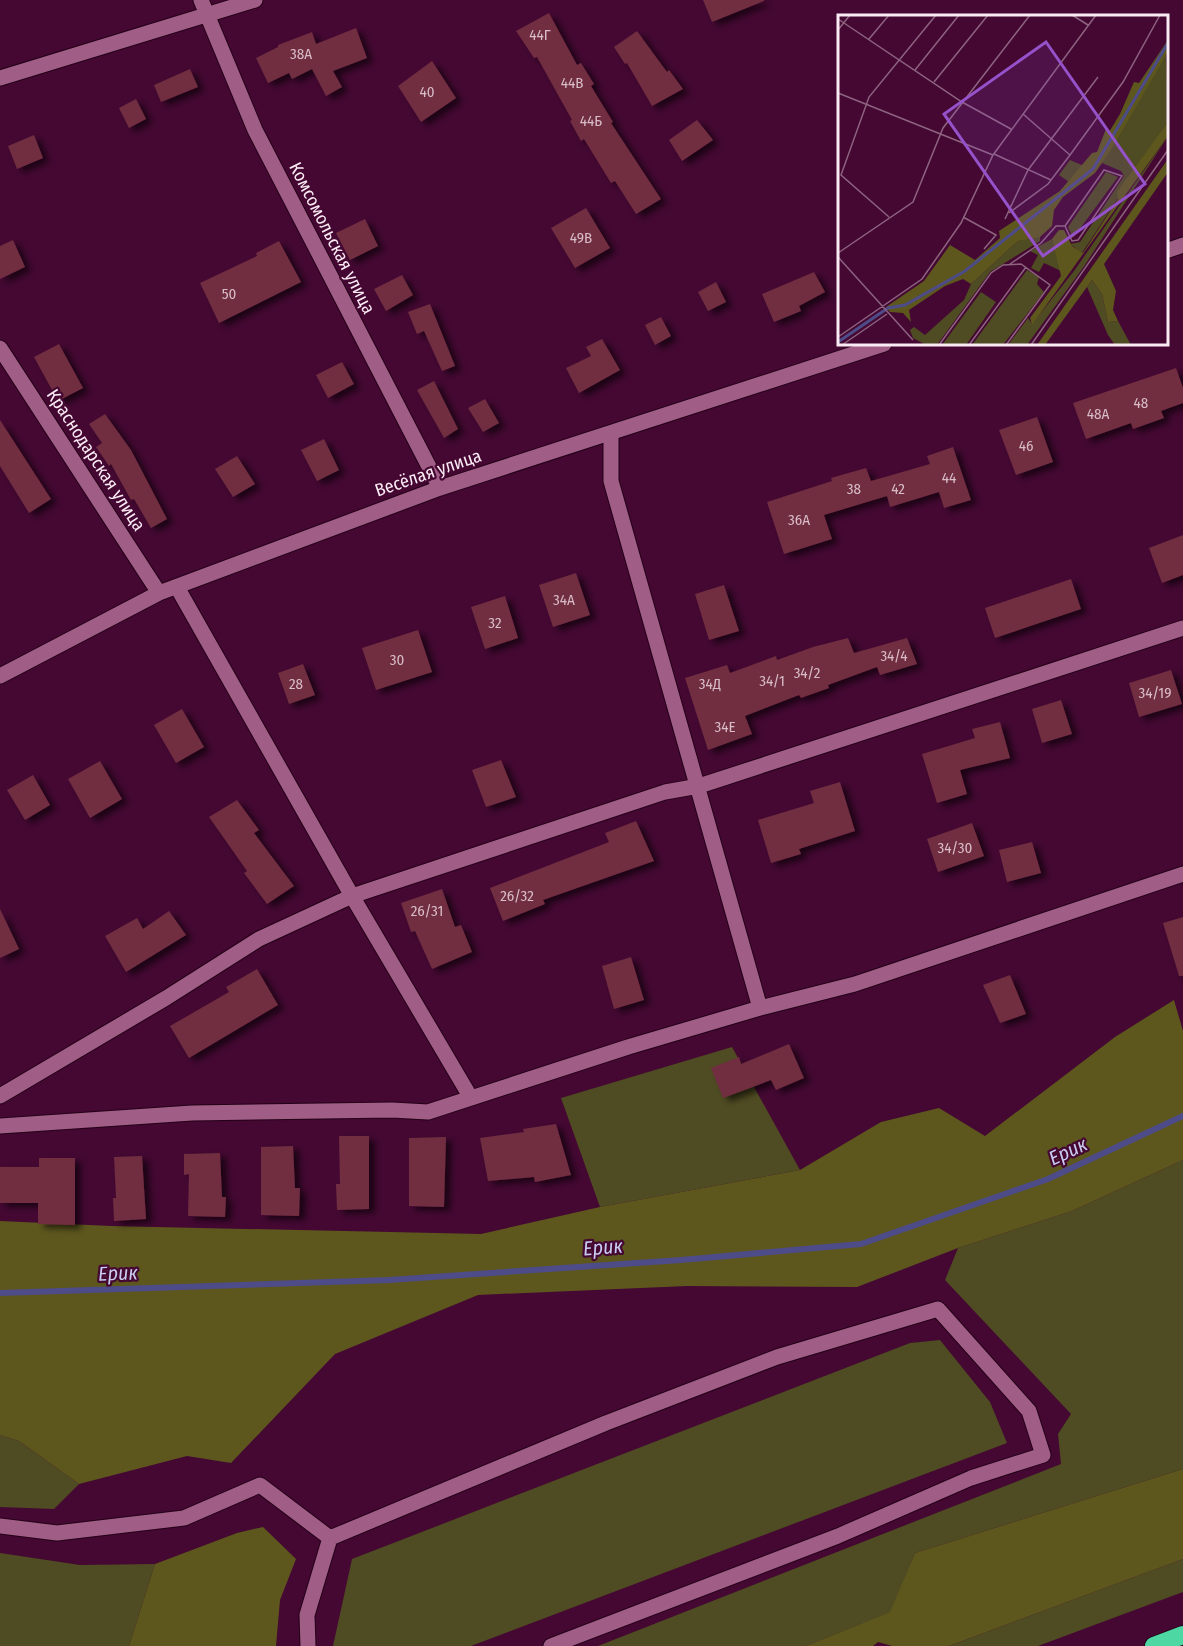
<svg xmlns="http://www.w3.org/2000/svg" width="1183" height="1646" viewBox="0 0 1183 1646" font-family="'Fira Sans Condensed',sans-serif">
	<style>
		.green { fill: #4f4b22 }
		.forest { fill: #5d571e }
		.lines { fill: none; stroke-linecap: round; stroke-linejoin: round }
		.stream { stroke: #4e4c88; stroke-width: 6 }
		.building { fill: #702d41; filter: url(#shadow) }
		.street-casing { stroke: #240017; stroke-width: 17 }
		.highway-casing { stroke: #240017; stroke-width: 20 }
		.street { stroke: #a05d85; stroke-width: 15 }
		.highway { stroke: #4dd7a2; stroke-width: 18 }
		.labels { text-anchor: middle; stroke-width: 4.5; stroke-linejoin: round; paint-order: stroke }
		.number-label { font-size: 15px; fill: #d8bcc7 }
		.street-label { font-size: 18px; fill: #fbebf4; stroke: #440832 }
		.water-label { font-size: 20px; font-style: italic; fill: #cacbf0; stroke: #440832 }
		.inset-river { fill: none; stroke: #4e4c88; stroke-width: 3 }
		.inset-road { fill: none; stroke: #8d6380; stroke-width: 1.5 }
		.view { fill: #9552ca; fill-opacity: 0.15; stroke: #9552ca; stroke-width: 3 }
		.inset-edge { fill: none; stroke: #fbebf4; stroke-width: 3 }
	</style>
	<defs>
		<filter id="shadow"><feDropShadow dx="6" dy="4" stdDeviation="3" flood-color="#0009"/></filter>
	</defs>
	<rect width="100%" height="100%" fill="#440832"/>
	<path class="green" d="M732 1047 800 1170 600 1207 561 1098Z
		M1183 1160V1469L915 1553 891 1612 806 1646H598L1061 1464 1058 1434 1071 1414 945 1280 958 1248 1072 1211Z
		M940 1340 990 1402 1007 1443 471 1646H333L352 1559 910 1343Z
		M0 1435 19 1441 79 1484 54 1509 0 1507Z
		M0 1553 80 1565 155 1564 129 1646H0Z
		M1183 1559V1592L1038 1646H949Z"/>
	<path class="forest" d="M1174 1000 1183 1031V1160L1072 1211 958 1248 857 1287 687 1286 478 1295 335 1354 231 1463 187 1456 79 1484 19 1441 0 1435V1221L111 1226 481 1234 600 1207 800 1170 881 1122 939 1108 985 1136 1115 1037Z
		M1183 1469V1559L949 1646H892L878 1642 873 1646H806L890 1612 915 1553Z
		M263 1527 296 1559 280 1600 276 1646H129L155 1564 237 1533Z"/>
	<g class="lines">
		<path class="stream" d="M0 1293 389 1280 681 1260 861 1244 1048 1179 1183 1116"/>
	</g>
	<path class="building" d="M703 0H764V1L712 22Z
		M549 13 577 65 581 63 594 84 591 86 613 122 611 123 661 199 636 214 615 181 611 183 584 139 581 141 570 121 572 120 537 57 534 58 516 31Z
		M356 28 367 58 333 71 342 87 326 96 312 69 292 79 289 73 268 83 256 58 278 47V45L312 32 316 44Z
		M637 31 667 72 669 70 683 89 652 106 627 63 625 64 614 47Z
		M432 61 456 98 421 122 398 86Z
		M190 69 198 87 161 102 154 85Z
		M136 99 146 119 129 128 119 108Z
		M697 120 713 140 682 161 669 140Z
		M34 135 43 158 17 169 8 146Z
		M586 208 610 248 575 268 551 228Z
		M365 219 378 246 350 260 336 233Z
		M13 240 25 267 0 279V246Z
		M279 241 301 282 219 323 200 283 257 256 256 253Z
		M814 272 825 292 799 306 801 311 774 322 762 294Z
		M402 275 413 295 386 311 374 289Z
		M716 282 726 302 708 311 698 292Z
		M430 304 455 366 442 371 424 331 417 334 408 312Z
		M661 317 671 336 655 345 645 325Z
		M602 339 620 370 579 393 566 368 591 356 586 347Z
		M59 344 83 388 58 401 34 357Z
		M342 362 354 384 328 398 316 375Z
		M1176 368 1183 388V403L1161 411 1164 418 1133 429 1131 423 1086 439 1073 403Z
		M434 381 458 429 444 438 417 390Z
		M485 399 499 423 483 432 468 408Z
		M105 414 131 450 167 519 151 528 134 499 131 500 111 464 109 466 96 447 102 443 89 424Z
		M1037 417 1053 462 1016 475 999 430Z
		M0 420 51 499 29 513 0 466Z
		M324 439 339 470 317 481 301 450Z
		M953 447 971 500 944 508 939 492 890 507 887 496 824 515 832 539 784 554 767 502 832 481 831 478 866 468 871 481 930 464 927 456Z
		M237 456 255 484 233 497 215 469Z
		M1183 535V575L1162 583 1149 548Z
		M576 573 590 615 553 627 539 585Z
		M1071 579 1081 609 995 638 985 608Z
		M724 585 739 631 709 640 695 594Z
		M505 596 518 638 485 649 471 607Z
		M418 630 432 672 376 690 362 648Z
		M848 638 854 653 907 638 917 664 880 675 877 667 828 685 829 688 801 698 799 695 745 716 752 734 708 750 685 678 727 665 730 673 776 656 777 660 813 647Z
		M303 664 315 695 289 704 278 673Z
		M1171 670 1182 704 1139 717 1129 683Z
		M1061 700 1072 734 1042 743 1032 709Z
		M182 709 204 747 176 763 154 725Z
		M1000 722 1010 758 960 770 967 794 937 803 922 754 975 738 972 729Z
		M501 760 516 797 486 807 472 770Z
		M100 761 122 799 90 818 68 779Z
		M33 775 50 805 25 820 7 790Z
		M840 782 855 831 799 849 801 854 771 863 758 820 814 803 810 791Z
		M237 800 259 830 254 833 294 886 267 904 244 873 247 871 209 817Z
		M636 821 654 861 543 900 545 904 503 921 490 888 609 842 605 833Z
		M972 823 984 856 938 872 927 839Z
		M1032 842 1041 873 1007 882 999 850Z
		M442 889 455 927 461 925 472 952 432 969 415 931 411 932 401 903Z
		M0 909 19 949 0 958Z
		M169 911 186 935 126 972 105 936 137 918 143 929Z
		M1183 917V976H1179L1163 923Z
		M631 957 644 1000 614 1009 602 966Z
		M257 969 278 1005 189 1058 170 1026 229 992 226 987Z
		M1010 975 1026 1014 1000 1023 983 985Z
		M789 1044 804 1078 776 1090 771 1080 723 1098 711 1068 739 1057 741 1064Z
		M556 1124 571 1175 535 1182 534 1177 488 1181 480 1138 524 1132 523 1129Z
		M339 1136H369V1209L337 1210 336 1184H340Z
		M446 1137 444 1207 409 1206V1138Z
		M293 1146 295 1188H300L299 1216 261 1215V1147Z
		M220 1153 222 1197H226L225 1217 188 1216 189 1174 184 1175V1154Z
		M142 1156 146 1219 114 1221 113 1198H116L114 1157Z
		M39 1158H75V1225L38 1224V1203H0V1167H39Z"/>
	<g class="lines">
		<defs>
			<path id="street" d="M201 0 255 130 440 488
				M0 78 255 0
				M1166 251 1183 245
				M0 348 159 593
				M177 587 352 896 471 1098
				M0 676 159 593 440 488 884 344
				M760 1008 855 984 1183 874
				M0 1096 166 998 259 939 352 896 665 792 699 786 1183 628
				M0 1126 192 1113 392 1110 428 1112 628 1047 760 1008 611 481V433
				M0 1526 57 1533 184 1518 260 1485 330 1538
				M330 1538 606 1423 777 1357 938 1309 1029 1411 1043 1455 971 1478 838 1536 551 1646
				M308 1646 307 1615 330 1538"/>
			<path id="highway" d="M1154 1646 1183 1635"/>
		</defs>
		<use href="#street" class="street-casing"/>
		<use href="#highway" class="highway-casing"/>
		<use href="#street" class="street"/>
		<use href="#highway" class="highway"/>
	</g>
	<g class="labels">
		<g class="number-label">
			<text x="540" y="40">44Г</text>
			<text x="301" y="59">38А</text>
			<text x="572" y="88">44В</text>
			<text x="427" y="97">40</text>
			<text x="591" y="126">44Б</text>
			<text x="581" y="243">49В</text>
			<text x="229" y="299">50</text>
			<text x="1141" y="408">48</text>
			<text x="1098" y="419">48А</text>
			<text x="1026" y="451">46</text>
			<text x="949" y="483">44</text>
			<text x="854" y="494">38</text>
			<text x="898" y="494">42</text>
			<text x="799" y="525">36А</text>
			<text x="564" y="605">34А</text>
			<text x="495" y="628">32</text>
			<text x="894" y="661">34/4</text>
			<text x="397" y="665">30</text>
			<text x="807" y="678">34/2</text>
			<text x="772" y="686">34/1</text>
			<text x="296" y="689">28</text>
			<text x="710" y="689">34Д</text>
			<text x="1155" y="698">34/19</text>
			<text x="725" y="732">34Е</text>
			<text x="955" y="853">34/30</text>
			<text x="517" y="901">26/32</text>
			<text x="427" y="916">26/31</text>
		</g>
		<g class="street-label">
			<text transform="translate(332 238) rotate(63)" y="6">Комсомольская улица</text>
			<text transform="translate(96 460) rotate(57)" y="6">Краснодарская улица</text>
			<text transform="translate(428 473) rotate(-19)" y="6">Весёлая улица</text>
		</g>
		<g class="water-label">
			<text transform="translate(1068 1151) rotate(-25)" y="7">Ерик</text>
			<text transform="translate(603 1247) rotate(-4)" y="7">Ерик</text>
			<text transform="translate(118 1273) rotate(-2)" y="7">Ерик</text>
		</g>
	</g>
	<g transform="translate(838 15)">
		<rect width="330" height="330" fill="#440832"/>
		<path d="M328 37 330 107 244 238 232 229 242 227 286 161 283 156 264 148ZM330 121 247 250 189 330H170L190 303 194 309 236 256ZM232 145 246 151 231 167 221 160ZM268 157 280 162 235 223 230 212ZM194 222H202V226L152 257 99 330H88L75 323 72 315 76 312 87 320 126 285 133 269 180 226ZM214 224 223 256 206 248 201 257 193 253 200 240 192 236ZM189 255 201 262 199 269 206 277 165 330H134ZM254 265 264 279 270 307 280 306 293 330H277L270 320 249 272ZM143 277 158 287 128 330H104Z" fill="#4f4b22"/>
		<path d="M330 25V37L271 138 257 158 225 182 216 195 214 211 202 222 180 226 133 269 125 264 107 271 71 295 73 307 65 298 52 297 48 292 86 266 112 230 137 245 162 223 161 216 222 176 254 138 259 137 268 114 271 117 282 99 296 67 301 68ZM330 107V121L194 310 192 303 223 261 214 224 221 215H226L234 231 245 238 280 184 279 177ZM330 144V157L266 249 278 276 275 295 280 306 270 307 264 279 254 265 207 330H199Z" fill="#5d571e"/>
		<path class="inset-river" d="M0 327 50 293 67 290 127 256 255 154 330 28"/>
		<path class="inset-road" d="M234 0 250 10M0 4 124 87 173 114M0 15 12 0M31 24 51 0M77 55 121 0M96 67 150 0M0 78 155 140M156 139 213 165M232 140 285 67 322 0M171 198 210 169 232 140 185 99M51 202 3 160 31 82 98 0M125 202 158 220 146 234M167 204 190 155 260 62M0 238 75 187 105 113 192 0M0 242 75 325M172 249 203 228 218 211H227L234 226 240 225 284 161 266 155 227 211M0 322 84 264 123 208 155 140 258 0M4 330 49 299M101 330 153 258 165 250 183 249 212 270 168 330M131 330 188 252M193 330 330 135"/>
		<path class="view" d="M208 27 307 169 205 241 106 99Z"/>
		<rect width="330" height="330" class="inset-edge"/>
	</g>
</svg>
